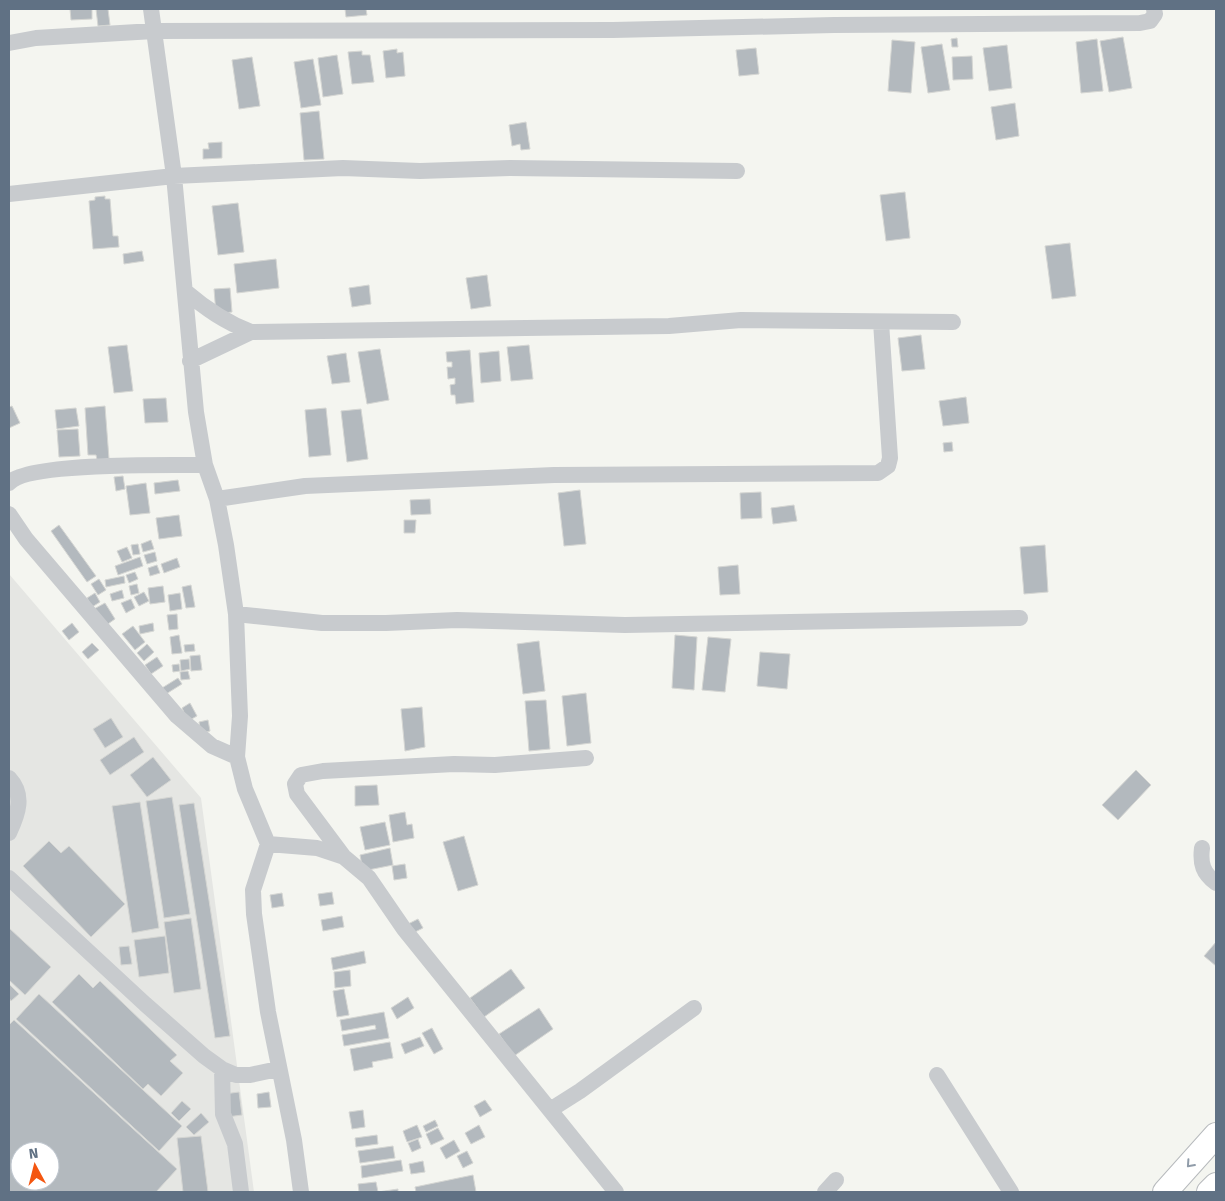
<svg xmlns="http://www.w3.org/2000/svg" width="1225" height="1201" viewBox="0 0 1225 1201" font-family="'Fira Sans',sans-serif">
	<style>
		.built { fill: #e5e6e3; fill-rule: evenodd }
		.building { fill: #b3b9be; stroke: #d5d6d3; fill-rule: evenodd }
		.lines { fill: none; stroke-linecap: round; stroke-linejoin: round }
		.highway-casing { stroke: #b7babd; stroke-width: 26 }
		.minor { stroke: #c8cbce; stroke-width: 16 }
		.highway { stroke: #fff; stroke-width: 24 }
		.oneway { stroke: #909ca9 }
	</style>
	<rect width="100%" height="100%" fill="#f4f5f0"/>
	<path class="built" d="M9 574 201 798 254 1192H9ZM20 1151H50V1181H20Z"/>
	<path class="building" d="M70 9H92V19L71 20Z
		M96 9H108L110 25 98 26Z
		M345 9H366L367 15 346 17Z
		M1123 37 1132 88 1109 92 1100 41Z
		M957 38 958 47H952L951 39Z
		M1097 39 1103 91 1081 93 1076 42Z
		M892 40 915 42 911 93 888 91Z
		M942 44 950 90 928 93 921 47Z
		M1007 45 1012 88 989 91 983 48Z
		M756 48 759 74 739 76 736 50Z
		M397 49V53L403 52 405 76 386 78 383 51Z
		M362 51V55H370L374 82 352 84 348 52Z
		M337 55 343 94 323 97 318 58Z
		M972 56 973 79 953 80 952 57Z
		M252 57 260 106 239 109 232 60Z
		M313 59 321 105 301 108 294 62Z
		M1015 103 1019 136 996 140 991 107Z
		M319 111 324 159 304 160 300 113Z
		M526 122 530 149 521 150 520 144 512 146 509 125Z
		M222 142V158L203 159V149H209L208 143Z
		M905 192 910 238 886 241 880 195Z
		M105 196V199H110L113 236H118L119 247 93 249 89 201 95 200V197Z
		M238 203 244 252 218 255 212 206Z
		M1070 243 1076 296 1052 299 1045 246Z
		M142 251 144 261 124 264 123 254Z
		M276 259 279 288 237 293 234 264Z
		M487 275 491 306 471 309 466 278Z
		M369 285 371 304 352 307 349 288Z
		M230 288 232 312 216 314 214 289Z
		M921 335 925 369 902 371 898 338Z
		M127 345 133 391 114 393 108 347Z
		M529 345 533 379 511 381 507 347Z
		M380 349 389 400 367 404 358 352Z
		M470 350 474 402 456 404 455 395H451L450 385 455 384V378L448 379 447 367H452V362H447L446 352Z
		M499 351 501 381 481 383 479 353Z
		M346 353 350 382 332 384 327 356Z
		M966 397 969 423 943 426 939 401Z
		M166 398 168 422 145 423 143 399Z
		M12 406 20 423 9 428V407Z
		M105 406 109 459 97 460 96 455H88L85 408Z
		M76 408 79 426 57 429 55 410Z
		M326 408 331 455 309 457 305 410Z
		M361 409 368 459 347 462 341 411Z
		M78 429 80 456 59 457 57 430Z
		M952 442 953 451 944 452 943 443Z
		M123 476 125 489 116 491 114 477Z
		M178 480 180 491 155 494 154 483Z
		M146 483 150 513 130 515 126 486Z
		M580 490 586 544 564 546 558 493Z
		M761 492 762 518 741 519 740 493Z
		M430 499 431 514 411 515 410 500Z
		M794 505 797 521 773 524 771 508Z
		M179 515 182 536 159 539 156 518Z
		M404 520H416L415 533H404Z
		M59 525 96 576 87 582 51 531Z
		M151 540 154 549 143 552 141 544Z
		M138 544 140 554 133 555 131 545Z
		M1045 545 1048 592 1024 594 1020 547Z
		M127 547 132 558 122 562 117 551Z
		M155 552 157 561 147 564 144 555Z
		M140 557 143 566 118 575 115 566Z
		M177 558 180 567 164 573 161 564Z
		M157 565 160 573 150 576 148 568Z
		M738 565 740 594 720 595 718 567Z
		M135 572 138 579 129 583 126 575Z
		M124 576 125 583 106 587 105 580Z
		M99 579 106 590 98 595 91 584Z
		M137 584 139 593 131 595 129 586Z
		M191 585 195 607 186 608 182 587Z
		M163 586 165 602 150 604 148 588Z
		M122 590 124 598 112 601 110 594Z
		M144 592 149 601 139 606 134 597Z
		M95 593 100 602 92 607 87 598Z
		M180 593 182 609 170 611 168 595Z
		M131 599 135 608 126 613 121 603Z
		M105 603 115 619 105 626 94 609Z
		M177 614 178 629 169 630 167 615Z
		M72 623 79 632 69 640 62 631Z
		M153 623 154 631 140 634 139 626Z
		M133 626 145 642 135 650 122 634Z
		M179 635 182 653 172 654 170 637Z
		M675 635 697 637 694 690 672 688Z
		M708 637 731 639 725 692 702 690Z
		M539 641 545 691 523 694 517 644Z
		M92 643 99 650 88 659 82 652Z
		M147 644 154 652 144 661 137 653Z
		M194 644 195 651 185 652 184 645Z
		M760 652 790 654 787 689 757 686Z
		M200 655 202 670 191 671 190 656Z
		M157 657 163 666 151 674 145 665Z
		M189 659 190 669 181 671 180 660Z
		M179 664 180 671 173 672 172 665Z
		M188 671 190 679 181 680 180 672Z
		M178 678 182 684 166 694 162 688Z
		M586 693 591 743 567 746 562 696Z
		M546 700 550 749 529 751 525 701Z
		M190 703 197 716 188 721 182 708Z
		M422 707 425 747 405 751 401 709Z
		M111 718 123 737 105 748 93 729Z
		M208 720 210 731 201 733 199 722Z
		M134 737 144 752 110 775 100 760Z
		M153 757 171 780 147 797 130 775Z
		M1136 770 1151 785 1118 820 1102 805Z
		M377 785 379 805 355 806V786Z
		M172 797 190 914 164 918 146 801Z
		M140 802 159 928 132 933 112 806Z
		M194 803 230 1036 215 1038 179 805Z
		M405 812 407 825 412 824 414 838 393 842 389 815Z
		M385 822 390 845 365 850 360 827Z
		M464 836 478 885 458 891 443 842Z
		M49 841 61 853 69 846 125 904 91 937 23 866Z
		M390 848 393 865 363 871 360 855Z
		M405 864 407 878 394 880 392 866Z
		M332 892 334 904 320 906 318 894Z
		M282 893 284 906 272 908 270 895Z
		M342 916 344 927 323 931 321 920Z
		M191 918 201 989 174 993 164 922Z
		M418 919 423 928 413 933 408 924Z
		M9 928 51 967 25 995 9 980Z
		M165 936 169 973 139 977 134 940Z
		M1216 942V966L1204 956Z
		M129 946 132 964 121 965 119 947Z
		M364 951 366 963 333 970 331 958Z
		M511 969 525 988 484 1017 470 998Z
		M350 970 351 986 335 988 334 972Z
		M79 974 93 988 100 981 177 1055 170 1061 183 1073 161 1096 148 1084 143 1089 52 1002Z
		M9 984 19 994 11 1001 9 998Z
		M344 989 349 1015 337 1017 333 991Z
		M39 994 182 1126 159 1151 16 1019Z
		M408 997 414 1008 397 1019 391 1008Z
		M539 1008 553 1029 514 1056 499 1034Z
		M384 1012 389 1038 344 1046 342 1035 376 1029 375 1025 342 1031 340 1020Z
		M14 1020 177 1169 156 1192H9V1025ZM20 1151H50V1181H20Z
		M432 1028 443 1049 434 1054 422 1033Z
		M420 1037 424 1046 405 1054 401 1044Z
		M390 1042 393 1058 372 1062 373 1067 354 1071 350 1049Z
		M239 1092 242 1115 227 1117 224 1094Z
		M269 1092 271 1107 258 1108 257 1094Z
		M485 1100 492 1110 480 1117 474 1106Z
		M182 1101 191 1109 179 1121 171 1113Z
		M363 1110 365 1127 352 1129 349 1112Z
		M201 1113 209 1122 194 1135 186 1127Z
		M435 1120 438 1126 426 1132 423 1126Z
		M417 1125 422 1137 407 1142 403 1131Z
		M479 1125 485 1137 471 1144 465 1133Z
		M438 1128 444 1139 431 1145 426 1134Z
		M377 1135 378 1144 356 1147 355 1138Z
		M201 1136 208 1192H183L177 1138Z
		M418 1139 421 1148 412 1152 408 1143Z
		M454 1140 460 1151 446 1159 440 1148Z
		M393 1146 395 1158 360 1163 358 1151Z
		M467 1151 473 1163 463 1168 457 1156Z
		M401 1160 403 1171 362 1178 361 1166Z
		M423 1161 425 1172 411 1174 409 1164Z
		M473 1175 476 1192H416L415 1187Z
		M376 1182 378 1192 398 1189V1192H359L358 1184Z"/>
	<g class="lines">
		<defs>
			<path id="highway" d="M1165 1192 1216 1135
				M1209 1192 1216 1185"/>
		</defs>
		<use href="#highway" class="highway-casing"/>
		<path class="minor" d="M9 43 36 38 154 31 613 30 834 25 1140 23 1150 21 1155 14 1154 9
			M9 194 174 176 343 168 420 171 510 168 737 171
			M185 291C206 309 225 322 251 332
			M190 361 251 332 669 326 741 320 953 322
			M205 465 217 499 226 545 236 614 240 716 237 757 245 789 268 844 317 848 344 857 369 878 404 929 616 1192
			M9 483C27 462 173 465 205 465L196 412 174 176 151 9
			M217 499 305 486 554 475 878 473 888 466 890 458 881 322
			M9 514 26 539 177 716 212 746 237 757
			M236 614 322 623H386L457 620 625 625 1020 618
			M9 778C25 795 18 814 9 833
			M268 844 253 890 254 914 268 1012 294 1140 301 1192
			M1202 848C1200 864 1203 873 1216 883
			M344 857 297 794 295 784 301 775 323 771 454 764 495 765 586 758
			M9 878 145 1004 204 1056 222 1069 236 1075H250L278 1069
			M222 1069 223 1114 235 1144 241 1192
			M937 1075 1011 1192
			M550 1110 580 1091 694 1008
			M825 1192 836 1180"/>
		<use href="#highway" class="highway"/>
	</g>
	<defs><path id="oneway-chevron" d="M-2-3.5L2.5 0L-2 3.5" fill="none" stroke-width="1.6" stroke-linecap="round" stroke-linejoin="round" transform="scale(1.25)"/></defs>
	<use class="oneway" href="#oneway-chevron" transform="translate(1190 1164) rotate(132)"/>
	<rect width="1225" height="1201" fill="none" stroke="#607184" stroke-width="20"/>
	<g transform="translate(35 1166) rotate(353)"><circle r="24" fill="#ffffff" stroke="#bfc6ce"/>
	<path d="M0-4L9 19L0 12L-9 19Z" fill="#f45610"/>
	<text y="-8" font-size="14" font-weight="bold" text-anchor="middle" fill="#607184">N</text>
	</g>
</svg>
